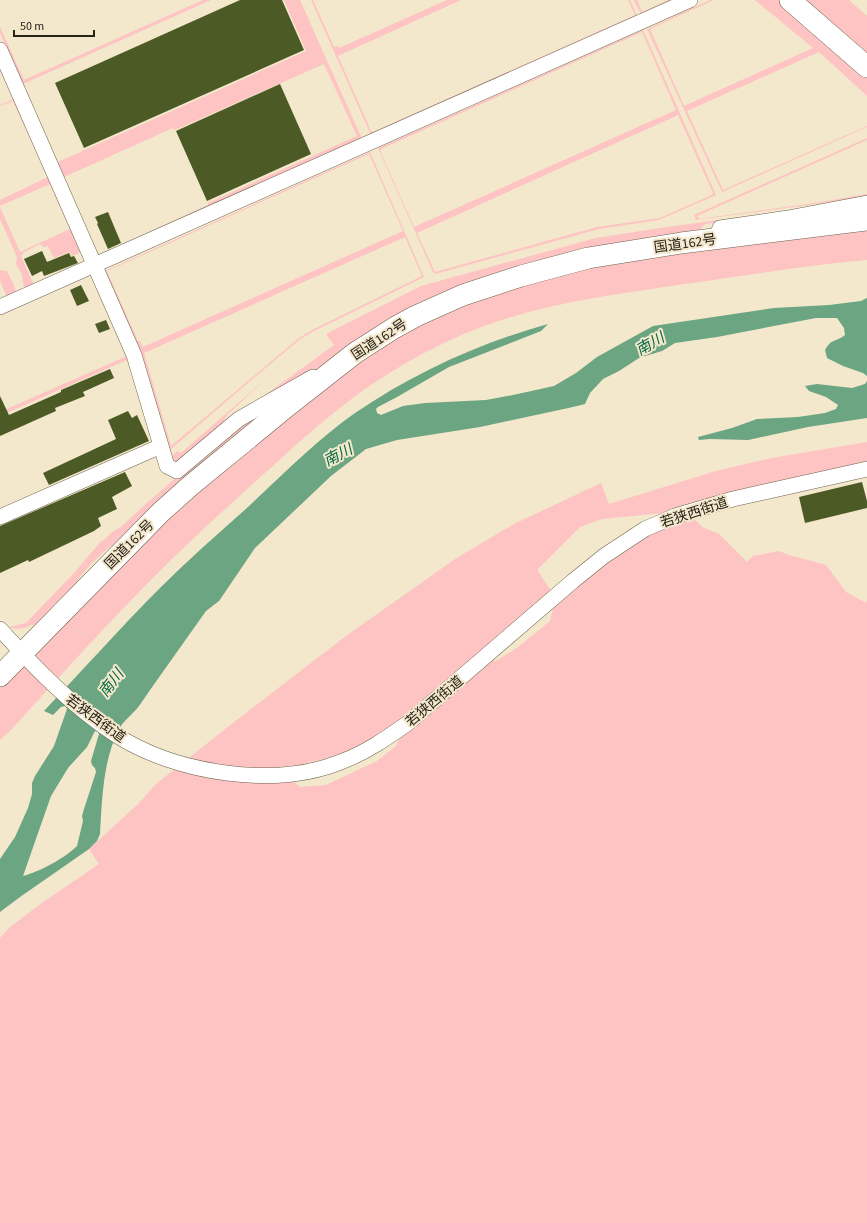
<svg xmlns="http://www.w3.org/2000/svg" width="867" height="1223" viewBox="0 0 867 1223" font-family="'Source Sans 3','Noto Sans JP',sans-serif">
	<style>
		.green { fill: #fec3c3; fill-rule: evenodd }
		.water { fill: #6ca582; fill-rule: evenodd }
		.building { fill: #4c5b26 }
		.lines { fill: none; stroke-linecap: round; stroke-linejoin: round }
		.minor-casing { stroke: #6c624a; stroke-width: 16 }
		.highway-casing { stroke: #6c624a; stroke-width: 22 }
		.minor { stroke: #fff; stroke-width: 15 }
		.highway { stroke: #fff; stroke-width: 21 }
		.labels { text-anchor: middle; stroke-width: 4; stroke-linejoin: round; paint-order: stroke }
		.street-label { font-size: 14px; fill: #272319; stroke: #f3e7cc }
		.water-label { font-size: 15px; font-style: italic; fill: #00693e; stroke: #f3e7cc }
	</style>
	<rect width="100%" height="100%" fill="#f3e7cc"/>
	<path class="green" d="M203 0H211L23 84 0 33V27L24 80Z
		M284 0H300L362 139 126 243 208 205V203L357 136 324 64 175 130 173 128 64 177 58 162 306 51Z
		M311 0H313L334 47 338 46 339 48 447 0H461L338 56 371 131 373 132 635 15 628 0H630L637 16 371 135Z
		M634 0H637L642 12 668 0H673L641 14Z
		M710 0H714L650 29 684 106 813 48 755 0H849L867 16V96L819 52 687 111 723 190 867 126V127L722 192 647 29Z
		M643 30 716 195 659 220 599 229 435 274 433 272 378 148ZM642 32 676 110 414 227 381 153V149ZM678 115 713 193 712 195 660 218 597 227 435 272 417 233Z
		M14 99 81 250 79 253 72 256 69 252 54 258 48 246 44 247 40 244 24 252 21 256 34 285 25 289 23 283 22 275 16 264 17 257 0 219V207L20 252 70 229 50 184 0 206V200L48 177 13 101 0 106V105Z
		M867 138V140L697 216 699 219 815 203 867 194V196L816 204 696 220 694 215Z
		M370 152 424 277 314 331 299 340 250 381 170 450 141 354 105 271ZM369 154 403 231 143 347 140 341H138L107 271ZM405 237 422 276 312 330 299 338 171 446 144 353Z
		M788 212 705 224 693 236 569 257 326 366 242 412 334 345 326 334 421 286 596 238 660 228 762 214Z
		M867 225V260C806 265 745 276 685 284 611 295 542 303 471 331 427 349 377 378 340 408 310 431 283 457 255 482 235 500 215 518 195 537 130 598 71 664 12 729L0 740V685L164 517 261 434 418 320 552 272Z
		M0 270 7 271 14 285 16 293 7 297 0 281Z
		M127 356 129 359 0 416V412Z
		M269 376 228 414 216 433 180 462 173 460 172 456 177 451 181 453Z
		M308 384 125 537C104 550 92 561 77 581V582L34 625H31C26 629 15 630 9 627L26 623 75 572 102 540 103 541 112 532 121 527 149 501 243 420Z
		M867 442V462L692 504 663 513 602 519 580 527 538 569V571L551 591 396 724C369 741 341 757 309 762L293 781 300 787 326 785 377 761 396 746 399 739 412 730 493 660 496 661 517 648 550 621 553 608 607 562 651 534 667 527 693 517 702 527 719 534 747 562 753 556 779 551 789 555 826 565 846 592 866 603 867 600V1223H0V938L9 928 39 905 99 864 89 849 138 804 156 784 229 726 346 636 455 559 514 524 601 483 609 504 716 471 772 458Z"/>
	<path class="water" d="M867 298V376L863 373 843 366 827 358 825 350C832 338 836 342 845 335L844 328 837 318H816L717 337 675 343 662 351 639 358 619 371 603 379 590 393 585 404 573 407 480 427 397 440 366 449 331 476 255 548 219 601 206 611C184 642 161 674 139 706 133 714 124 720 119 729 103 760 102 799 100 834L97 841 89 849 20 897 0 912V859L15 837 28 808 32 794V783L35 776 54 746 67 709 65 706 61 707 53 715 44 711C83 670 120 628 160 588 188 560 218 534 248 507 281 476 318 439 355 413 414 373 479 343 548 324L541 331 449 367 397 397 378 407 376 409 377 413 381 415 403 406 425 403 486 400 513 395 554 386 576 373 597 357 653 326 774 308 829 305 861 301ZM95 731 98 732 99 734 91 761 92 765 95 768 96 772 84 809 82 816 83 821 77 846C65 858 39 872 23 876L51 796 68 768 87 747Z
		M867 381V418L808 427 748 440 710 439 699 440 698 437 732 428 757 419 798 417 825 413 836 409 838 405 826 397 809 391 805 386 817 384 852 388 865 384Z"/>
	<path class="building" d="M240 0H282L304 50 84 148 55 83Z
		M280 84 311 154 207 201 176 131Z
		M108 212 121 243 108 249 97 224 98 223 95 217Z
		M42 251 47 262 69 253 71 257 74 256 78 263 44 276 42 271 32 276 24 259Z
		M81 285 89 301 77 306 70 290Z
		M106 320 110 329 99 333 95 324Z
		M110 369 114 378 83 392 85 396 55 408 56 411 0 436V396L9 415 61 392V390Z
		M128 411 132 418 137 415 149 441 49 485 43 473 116 439 108 420Z
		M125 472 132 486 112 497 117 509 98 518 101 526 94 531 29 562 28 560 0 573V526Z
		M862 482 867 501V508L805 523 799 497Z"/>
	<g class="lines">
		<defs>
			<path id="minor" d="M0 50 134 355 167 466 177 471 239 419 313 377
				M716 238 720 228 788 218 867 203
				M0 307 690 0
				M0 517 161 446
				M0 629C35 668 72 706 116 735 177 774 276 789 343 761 367 752 388 737 408 723L573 581 604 556 645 529 675 516 733 499 867 469"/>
			<path id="highway" d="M790 0 867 67
				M0 676 161 512 190 486 285 408 355 353 394 328 416 316 463 295 521 276 588 258 681 243 867 220"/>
		</defs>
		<use href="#minor" class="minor-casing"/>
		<use href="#highway" class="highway-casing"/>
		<use href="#minor" class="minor"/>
		<use href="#highway" class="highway"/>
	</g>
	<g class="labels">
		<g class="street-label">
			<text transform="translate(685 243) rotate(-8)" y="5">国道162号</text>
			<text transform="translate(379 339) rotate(-33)" y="5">国道162号</text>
			<text transform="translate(694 512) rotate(-18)" y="5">若狭西街道</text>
			<text transform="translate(129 544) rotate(-45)" y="5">国道162号</text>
			<text transform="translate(434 701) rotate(-40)" y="5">若狭西街道</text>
			<text transform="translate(96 718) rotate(36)" y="5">若狭西街道</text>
		</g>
		<g class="water-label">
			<text transform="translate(650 344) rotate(-30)" y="5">南川</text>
			<text transform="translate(338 455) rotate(-28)" y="5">南川</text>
			<text transform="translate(111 683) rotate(-53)" y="5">南川</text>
		</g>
	</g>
	<path d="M14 30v6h80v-6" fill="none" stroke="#272319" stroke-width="2"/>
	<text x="20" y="30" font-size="12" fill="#272319" stroke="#f3e7cc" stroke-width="3" paint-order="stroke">50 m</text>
</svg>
